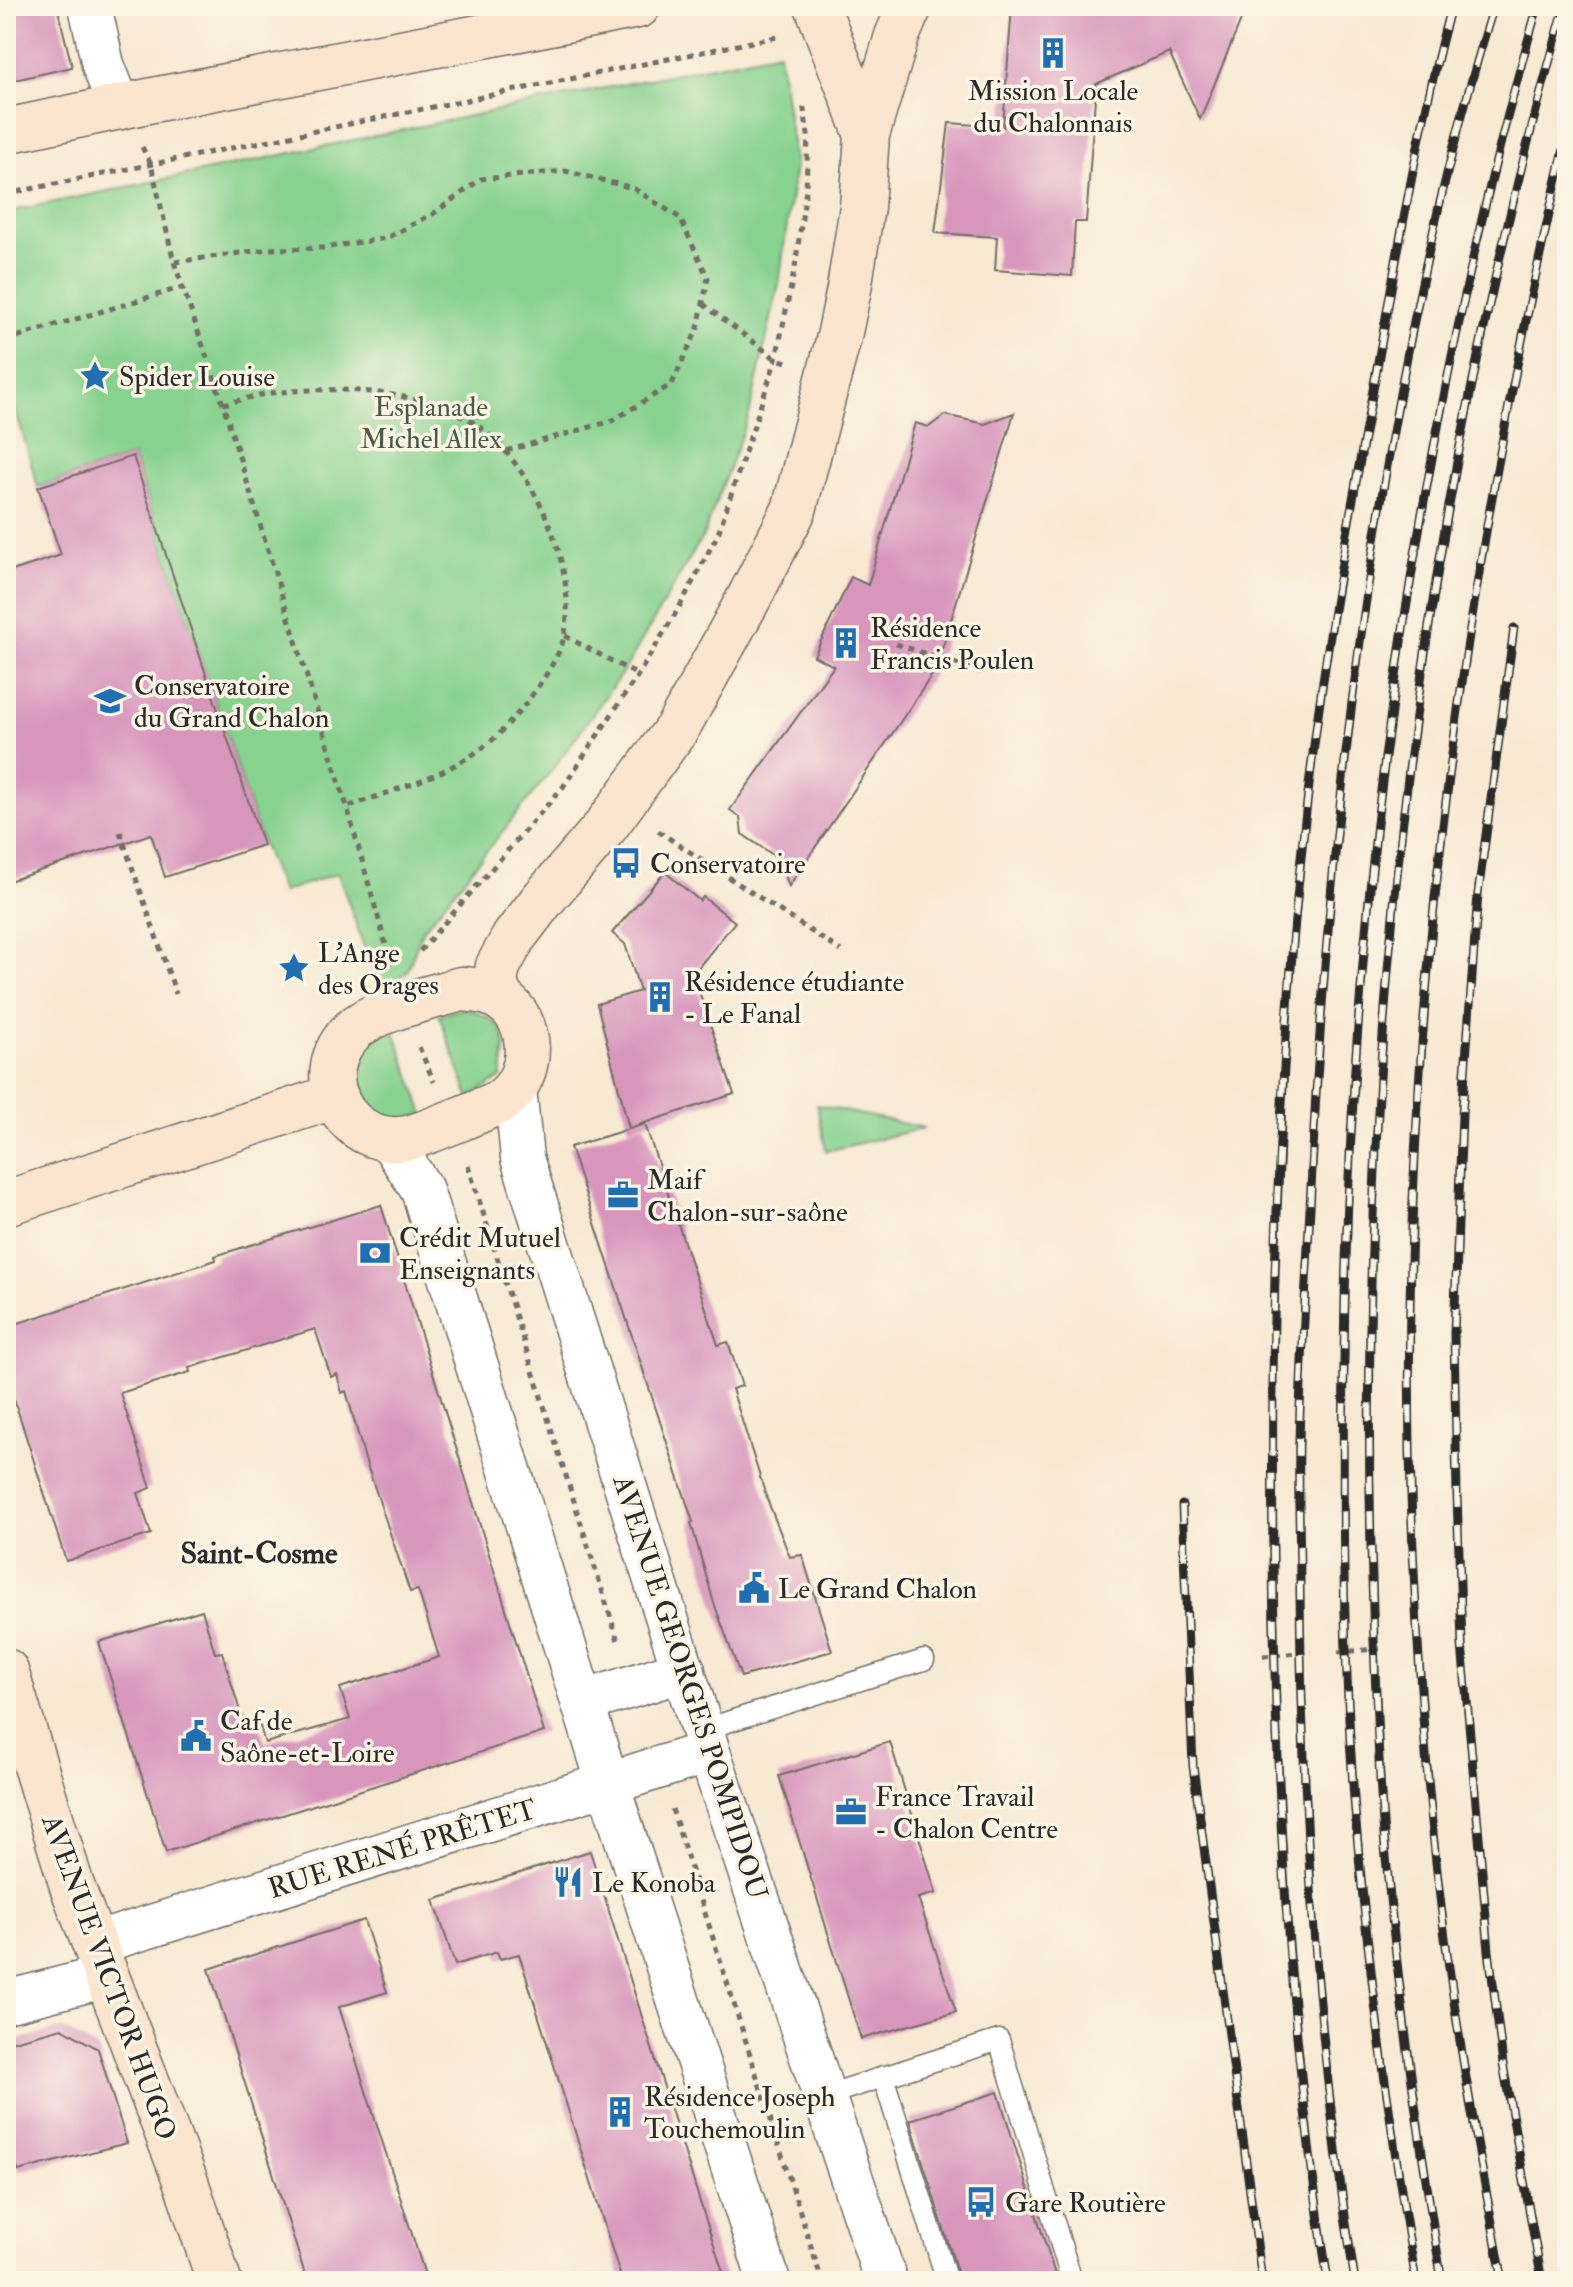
<svg xmlns="http://www.w3.org/2000/svg" width="1573" height="2287" viewBox="0 0 1573 2287" font-family="'IM FELL Double Pica',serif">
	<style>
		.green { fill: #87d28f; stroke: #597e5d; stroke-width: 2 }
		.building { fill: #d896bd }
		.lines { fill: none; stroke-linecap: round; stroke-linejoin: round }
		.lane-casing { stroke: #736e66; stroke-width: 23 }
		.street-casing { stroke: #736e66; stroke-width: 45 }
		.secondary-casing { stroke: #736e66; stroke-width: 47 }
		.path { stroke: #736e66; stroke-width: 5; stroke-dasharray: 6 6; stroke-linecap: butt }
		.lane { stroke: #fff; stroke-width: 20 }
		.street { stroke: #fff; stroke-width: 42 }
		.secondary { stroke: #fbe5cf; stroke-width: 44 }
		.rail-casing { stroke: #2b2b2b; stroke-width: 9 }
		.rail { stroke: #fcf5e5; stroke-width: 6; stroke-dasharray: 18; stroke-linecap: butt }
		.labels { text-anchor: middle; stroke-width: 7; stroke-linejoin: round; paint-order: stroke }
		.poi-label { font-size: 28px; fill: #2b2b2b; stroke: #fcf5e5; text-anchor: start }
		.park-label { font-size: 28px; fill: #475d49; stroke: #fcf5e5 }
		.street-label { font-size: 28px; fill: #2b2b2b; stroke: #fcf5e5 }
		.neighbourhood-label { font-size: 30px; font-weight: bold; fill: #2b2b2b; stroke: #fcf5e5 }
	</style>
	<rect width="100%" height="100%" fill="#fcf5e5"/>
	<filter id="ink" filterUnits="userSpaceOnUse"><feTurbulence type="fractalNoise" baseFrequency=".0125" numOctaves="2"/><feDisplacementMap in="SourceGraphic" scale="16" xChannelSelector="R" yChannelSelector="G"/><feConvolveMatrix kernelMatrix="1 2 1 2 8 2 1 2 1" color-interpolation-filters="sRGB"/></filter>
	<filter id="wash" filterUnits="userSpaceOnUse"><feTurbulence type="fractalNoise" baseFrequency=".006" numOctaves="4" result="noise"/><feDisplacementMap in="SourceGraphic" scale="32" xChannelSelector="R" yChannelSelector="G"/><feGaussianBlur stdDeviation="1.8" result="paint"/><feColorMatrix in="noise" values="0 0 0 0 0 0 0 0 0 0 0 0 0 0 0 0 0 1.4 0 .05"/><feComposite in="paint" operator="in"/></filter>
	<g filter="url(#wash)">
		<rect width="100%" height="100%" fill="#f8e9d3"/>
		<path class="green" d="M779 52 795 165 779 284 749 415 704 534 625 669 553 769 422 931 407 972 380 992 338 873 282 892 263 845 133 456 38 487 6 376V212Z
			M465 1008C509 1023 508 1037 501 1078L469 1097 439 1015Z
			M394 1031 424 1114C416 1115 407 1119 399 1119 365 1120 345 1077 362 1050 370 1038 382 1035 394 1031Z
			M817 1105 924 1128 826 1151Z"/>
		<g id="blocks">
			<path class="building" d="M6 6H57L72 67 6 82Z
				M1012 6H1247L1200 119 1169 52 1096 84 1086 222H1075L1072 276 995 270 997 237 935 233 949 123 1003 127Z
				M1014 413 936 669 789 886 779 859 742 834 740 817 730 810 834 666 814 656 851 577 868 585 915 423 929 427 945 415 985 424Z
				M133 456 263 845 165 877 151 834 6 882V573L61 555 38 487Z
				M665 872 700 901 703 897 735 922 693 974 734 1094 629 1128 597 1004 640 991 625 944 612 933Z
				M645 1124 718 1345 728 1342 742 1386 732 1389 767 1499 790 1557 802 1555 832 1651 741 1677 714 1603 691 1523 693 1522 570 1147Z
				M381 1205 544 1732 166 1852 99 1642 202 1610 215 1653 222 1652 243 1721 257 1717 265 1743 350 1719 340 1688 439 1657 418 1590 410 1592 365 1459 346 1391 342 1393 337 1374 331 1377 315 1329 189 1368 190 1372 120 1393 151 1488 138 1493 151 1534 66 1561 6 1374V1327L216 1260 215 1256Z
				M890 1742 936 1893 918 1898 956 2012 861 2039 779 1776Z
				M590 1851 701 2205 726 2281H622L519 1954 500 1959 497 1952 455 1965 434 1900Z
				M364 1920 387 1992 339 2007 427 2281H307L209 1969Z
				M62 2028 98 2049 127 2143 18 2171 6 2127V2043Z
				M998 2092 1057 2281H960L910 2120Z"/>
		</g>
	</g>
	<g filter="url(#ink)">
		<use href="#blocks" fill-opacity="0" stroke="#736e66" stroke-width="2"/>
		<g class="lines">
			<defs>
				<path id="lane" d="M702 1730 924 1660
					M883 2076 947 2281
					M824 2096 999 2040 1072 2281"/>
				<path id="street" d="M90 6 103 65 120 108
					M515 1088 522 1158 709 1752 886 2281
					M390 1140 422 1190 608 1784 769 2281
					M583 1702 684 1670
					M94 1944 709 1752
					M6 2002 107 1976"/>
				<path id="secondary" d="M817 6 867 135
					M6 131 153 100 638 6
					M461 989C475 990 489 991 501 999 535 1022 535 1074 504 1099 496 1105 419 1136 408 1138 345 1149 306 1075 353 1030 376 1009 430 998 461 989Z
					M502 1000 495 984 498 966 514 937 543 899 606 826 678 727 749 598 794 510 839 337 849 289 862 207 867 135 897 36 910 6
					M6 1203 336 1096
					M6 1671 72 1886 187 2185 219 2281"/>
			</defs>
			<use href="#lane" class="lane-casing"/>
			<use href="#street" class="street-casing"/>
			<use href="#secondary" class="secondary-casing"/>
			<path class="path" d="M142 147 151 164 174 262 223 404 347 807 391 963
				M6 194 781 36
				M175 262 269 249 323 248 386 238 433 214 481 179 565 171 633 188 680 218 708 278 698 328 672 384 612 421 506 451
				M703 304 776 359 787 362
				M6 340 183 287
				M223 404C242 400 262 393 282 392 337 386 417 391 466 418 529 454 578 562 565 633 560 664 511 727 485 746 445 776 394 790 347 807
				M565 636 638 675
				M896 644 984 673
				M658 831 841 951
				M120 832 176 994
				M420 951 563 787 638 675 680 606 718 534 776 359 795 267 806 190 808 135 803 103
				M419 1047 434 1082
				M468 1165 619 1644
				M1338 1652 1380 1649
				M1263 1656 1311 1652
				M672 1809 822 2281"/>
			<use href="#lane" class="lane"/>
			<use href="#street" class="street"/>
			<use href="#secondary" class="secondary"/>
			<defs>
				<path id="rail" d="M1514 628 1478 894 1462 1114 1454 1334 1457 1494 1462 1644 1489 1951 1503 2064 1542 2281
					M1182 1505 1193 1766 1262 2281
					M1328 2281C1290 2042 1275 1800 1273 1558 1270 1290 1279 1020 1313 753 1328 635 1349 518 1371 401 1395 269 1416 136 1451 6
					M1355 2281C1318 2054 1302 1822 1300 1592 1300 1542 1298 1492 1299 1442 1301 1357 1307 1273 1311 1188 1322 946 1346 706 1387 466 1414 310 1446 157 1494 6
					M1416 2281C1390 2129 1369 1976 1356 1823 1343 1670 1342 1515 1344 1362 1347 1031 1382 700 1448 376 1473 251 1502 128 1538 6
					M1442 2281C1417 2129 1396 1977 1383 1823 1376 1731 1374 1638 1371 1546 1358 1026 1421 506 1565 6
					M1503 2281C1484 2181 1465 2081 1451 1981 1432 1852 1422 1721 1415 1591 1389 1102 1455 611 1567 136"/>
			</defs>
			<use href="#rail" class="rail-casing"/>
			<use href="#rail" class="rail"/>
		</g>
	</g>
	<defs>
		<symbol id="building-bare" viewBox="-9 -9 18 18"><path d="M-4-6H4V6H1V3H-1V6H-4ZM-2.5-4.3h1.7v1.8h-1.7ZM.8-4.3h1.7v1.8H.8ZM-2.5-1h1.7V.8h-1.7ZM.8-1h1.7V.8H.8Z" fill="#1f6fb2" stroke="#fcf5e5" stroke-width="2.5" paint-order="stroke"/></symbol>
		<symbol id="sight-bare" viewBox="-9 -9 18 18"><path d="M0-6L1.8-2.2L6-1.7L2.9 1.2L3.7 5.4L0 3.3L-3.7 5.4L-2.9 1.2L-6-1.7L-1.8-2.2Z" fill="#1f6fb2" stroke="#fcf5e5" stroke-width="2.5" paint-order="stroke"/></symbol>
		<symbol id="university-bare" viewBox="-9 -9 18 18"><path d="M0-5L7-2L0 1L-7-2ZM-4 1L0 2.5L4 1V4Q0 6-4 4Z" fill="#1f6fb2" stroke="#fcf5e5" stroke-width="2.5" paint-order="stroke"/></symbol>
		<symbol id="bus-bare" viewBox="-9 -9 18 18"><path d="M-5-6H5V4H4V6H2V4H-2V6H-4V4H-5ZM-3.5-4V0h7V-4ZM-3.5 1.2v1.5H-2V1.2ZM2 1.2v1.5H3.5V1.2Z" fill="#1f6fb2" stroke="#fcf5e5" stroke-width="2.5" paint-order="stroke"/></symbol>
		<symbol id="office-bare" viewBox="-9 -9 18 18"><path d="M-6-3h4V-5.5h4V-3h4V5H-6ZM-1-4.5V-3h2v-1.5ZM-6 0V1H6V0Z" fill="#1f6fb2" stroke="#fcf5e5" stroke-width="2.5" paint-order="stroke"/></symbol>
		<symbol id="bank-bare" viewBox="-9 -9 18 18"><path d="M-6-4H6V4H-6ZM0-2.3a2.3 2.3 0 1 0 0 4.6a2.3 2.3 0 1 0 0-4.6Z" fill="#1f6fb2" stroke="#fcf5e5" stroke-width="2.5" paint-order="stroke"/></symbol>
		<symbol id="civic-bare" viewBox="-9 -9 18 18"><path d="M-.6-6.5H3V-4.5H.6V-3L4-1V1h2V6H-6V1h2V-1L-.6-3ZM-1.2 2.5V6h2.4V2.5Z" fill="#1f6fb2" stroke="#fcf5e5" stroke-width="2.5" paint-order="stroke"/></symbol>
		<symbol id="restaurant-bare" viewBox="-9 -9 18 18"><path d="M-5-6h1v4h1v-4h1v4h1v-4h1v5L-1.5 .5V6h-2V.5L-5-1ZM5-6V6H3V1.5H1.5Q1.5-4 5-6Z" fill="#1f6fb2" stroke="#fcf5e5" stroke-width="2.5" paint-order="stroke"/></symbol>
	</defs>
	<g fill-rule="evenodd">
		<use href="#building-bare" x="1031" y="31" width="44" height="44"/>
		<use href="#sight-bare" x="73" y="354" width="44" height="44"/>
		<use href="#building-bare" x="824" y="621" width="44" height="44"/>
		<use href="#university-bare" x="88" y="679" width="44" height="44"/>
		<use href="#bus-bare" x="604" y="841" width="44" height="44"/>
		<use href="#sight-bare" x="272" y="946" width="44" height="44"/>
		<use href="#building-bare" x="638" y="975" width="44" height="44"/>
		<use href="#office-bare" x="601" y="1173" width="44" height="44"/>
		<use href="#bank-bare" x="353" y="1231" width="44" height="44"/>
		<use href="#civic-bare" x="732" y="1566" width="44" height="44"/>
		<use href="#civic-bare" x="174" y="1714" width="44" height="44"/>
		<use href="#office-bare" x="829" y="1790" width="44" height="44"/>
		<use href="#restaurant-bare" x="546" y="1860" width="44" height="44"/>
		<use href="#building-bare" x="598" y="2090" width="44" height="44"/>
		<use href="#bus-bare" x="959" y="2180" width="44" height="44"/>
	</g>
	<g class="labels">
		<g class="poi-label">
			<text x="1053" y="100" text-anchor="middle">Mission Locale<tspan x="1053" dy="32">du Chalonnais</tspan></text>
			<text x="119" y="386">Spider Louise</text>
			<text x="870" y="637">Résidence<tspan x="870" dy="32">Francis Poulen</tspan></text>
			<text x="134" y="695">Conservatoire<tspan x="134" dy="32">du Grand Chalon</tspan></text>
			<text x="650" y="873">Conservatoire</text>
			<text x="318" y="962">L'Ange<tspan x="318" dy="32">des Orages</tspan></text>
			<text x="684" y="991">Résidence étudiante<tspan x="684" dy="32">- Le Fanal</tspan></text>
			<text x="647" y="1189">Maif<tspan x="647" dy="32">Chalon-sur-saône</tspan></text>
			<text x="399" y="1247">Crédit Mutuel<tspan x="399" dy="32">Enseignants</tspan></text>
			<text x="778" y="1598">Le Grand Chalon</text>
			<text x="220" y="1730">Caf de<tspan x="220" dy="32">Saône-et-Loire</tspan></text>
			<text x="875" y="1806">France Travail<tspan x="875" dy="32">- Chalon Centre</tspan></text>
			<text x="592" y="1892">Le Konoba</text>
			<text x="644" y="2106">Résidence Joseph<tspan x="644" dy="32">Touchemoulin</tspan></text>
			<text x="1005" y="2212">Gare Routière</text>
		</g>
		<g class="park-label">
			<text x="431" y="416">Esplanade<tspan x="431" dy="32">Michel Allex</tspan></text>
		</g>
		<g class="street-label">
			<text transform="translate(691 1687) rotate(72)" y="10">AVENUE GEORGES POMPIDOU</text>
			<text transform="translate(402 1848) rotate(-17)" y="10">RUE RENÉ PRÊTET</text>
			<text transform="translate(110 1977) rotate(70)" y="10">AVENUE VICTOR HUGO</text>
		</g>
		<g class="neighbourhood-label">
			<text x="259" y="1563">Saint-Cosme</text>
		</g>
	</g>
	<rect width="1573" height="2287" fill="none" stroke="#fcf5e5" stroke-width="32"/>
</svg>
